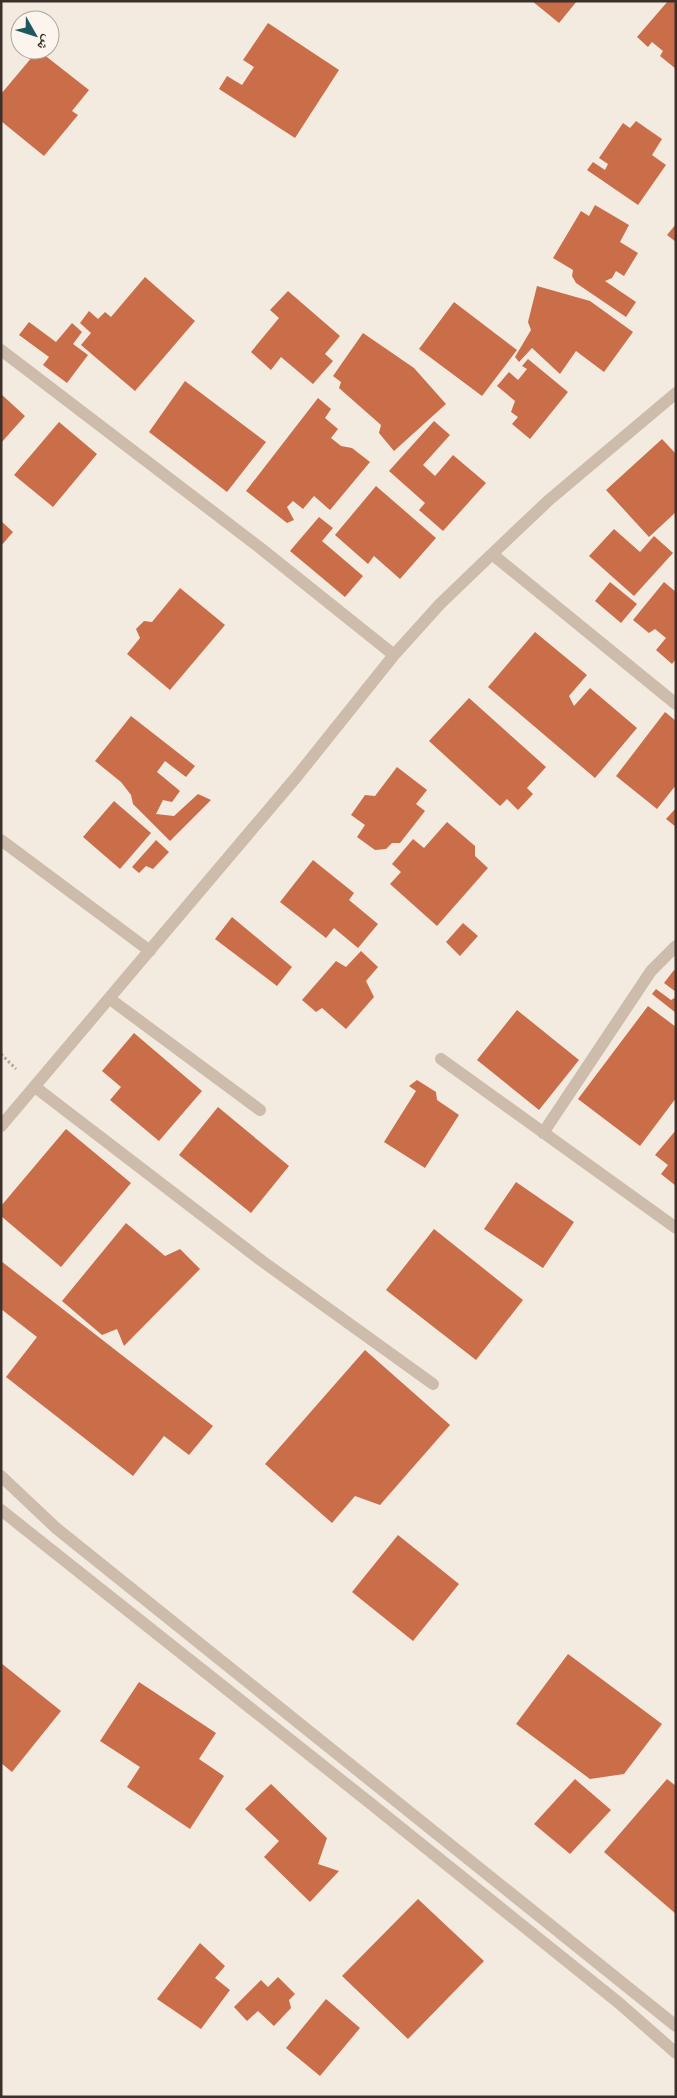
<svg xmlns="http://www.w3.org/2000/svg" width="677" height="2098" viewBox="0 0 677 2098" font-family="'Alegreya Sans','Noto Naskh Arabic',sans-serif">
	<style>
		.building { fill: #ca6d49 }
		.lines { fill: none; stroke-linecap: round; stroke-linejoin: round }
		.path { stroke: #b9a695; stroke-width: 3; stroke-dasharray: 2.5 2.5; stroke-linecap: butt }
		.minor { stroke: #cdbcab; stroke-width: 12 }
		.tertiary { stroke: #cdbcab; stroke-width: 12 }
	</style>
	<rect width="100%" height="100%" fill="#f4ebe0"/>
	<path class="building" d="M532 1H577L559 23Z
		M668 1H676V69L660 56 663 51 652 42 648 47 637 37Z
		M268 23 339 70 295 138 219 89 227 76 242 85 254 67 243 60Z
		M38 50 89 90 72 111 78 115 44 156 1 121V94Z
		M636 121 662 139 652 155 666 165 638 205 587 170 593 162 605 170 608 164 599 158 623 123 630 128Z
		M595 205 629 225 620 242 638 253 624 276 616 271 612 278 605 281 636 302 626 317 576 283 572 276 573 270 553 258 581 211 589 216Z
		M676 224V242L667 235Z
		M145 277 195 321 135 391 81 345 91 333 80 323 89 311 98 319 105 312 111 317Z
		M537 286 590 301 633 332 604 372 576 351 560 374 532 348 519 362 515 357 531 330 528 322Z
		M288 291 340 336 325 354 333 361 313 384 281 357 271 370 251 352 279 318 270 310Z
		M454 302 517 350 482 396 419 349Z
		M29 322 56 342 72 323 82 332 73 344 88 355 67 383 43 365 49 357 19 335Z
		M363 333 414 368 446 404 394 451 379 433 381 425 339 388 341 382 333 376Z
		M528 359 568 392 530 439 512 424 518 417 511 412 515 401 497 386 509 372 518 380 527 369 522 366Z
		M185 381 266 442 227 492 149 432Z
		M1 394 25 416 1 443Z
		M318 398 331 409 325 418 338 429 331 438 341 446 352 448 370 462 330 510 314 496 303 509 293 501 287 507 294 520 287 523 246 491Z
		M434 421 450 435 423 465 435 476 453 455 486 483 443 531 419 510 425 503 389 471Z
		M59 422 97 454 53 507 14 475Z
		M662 439 676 454V512L649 537 606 490Z
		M376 486 436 538 400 579 374 556 368 564 335 535Z
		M319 517 333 528 322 541 363 576 345 597 290 551Z
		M1 521 13 532 1 546Z
		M614 529 640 552 654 536 673 553 634 596 589 556Z
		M610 582 637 604 621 623 595 601Z
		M664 582 676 592V659L672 664 656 650 666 638 655 629 649 633 633 620Z
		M180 588 225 625 170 690 127 654 140 638 136 629 144 621 152 622Z
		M535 632 587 675 569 696 574 706 590 688 637 728 595 778 488 687Z
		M469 698 546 767 527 788 533 794 518 810 507 799 500 806 429 741Z
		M665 712 676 721V785L657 809 616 776Z
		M131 716 195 766 186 777 165 761 157 772 180 791 172 802 163 800 156 814 174 816 198 794 211 800 170 841 133 804 131 795 121 782 95 761Z
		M397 767 427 790 416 804 425 811 400 843H392L386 849 375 850 357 837 365 825 351 815 365 795 375 796Z
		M114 801 151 833 120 869 83 837Z
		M676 808V827L666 819Z
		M447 822 475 846V856L488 868 437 926 390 884 401 872 392 864 413 839 424 848Z
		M156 840 169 852 153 869 146 866 139 873 132 867Z
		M313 860 354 893 349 900 378 924 358 948 334 928 326 938 280 902Z
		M232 917 292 967 277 986 215 939Z
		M463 923 478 936 460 956 446 942Z
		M361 951 378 967 366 981 374 997 346 1029 322 1008 316 1012 302 1000 336 961 346 967Z
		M674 970 676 972V992L664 983Z
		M656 989 671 1000 676 997V1013L652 994Z
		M648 1006 676 1027V1098L640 1146 578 1099Z
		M517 1010 579 1060 539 1110 477 1060Z
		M134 1033 202 1091 159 1141 110 1100 121 1087 102 1071Z
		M417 1080 436 1092 437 1100 459 1115 425 1168 384 1142 416 1091 409 1086Z
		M218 1107 289 1166 251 1213 179 1155Z
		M66 1129 131 1183 61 1267 1 1216V1206Z
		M676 1130V1186L661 1174 668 1165 655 1155Z
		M516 1182 574 1222 543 1268 484 1229Z
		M126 1223 165 1256 180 1249 200 1269 124 1346 117 1329 102 1335 62 1301Z
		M434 1229 523 1300 476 1360 386 1290Z
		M1 1261 213 1426 189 1455 164 1436 133 1476 6 1377 37 1337 1 1309Z
		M365 1350 450 1425 380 1505 355 1496 332 1523 265 1464Z
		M398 1535 459 1584 413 1641 352 1592Z
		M568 1654 662 1724 624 1774 590 1779 516 1724Z
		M1 1663 61 1711 12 1772 1 1763Z
		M139 1682 216 1733 199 1759 224 1776 190 1829 127 1787 140 1767 100 1741Z
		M575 1779 611 1810 570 1854 534 1824Z
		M667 1779 676 1786V1914L604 1852Z
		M271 1784 327 1838 318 1864 339 1871 310 1902 264 1857 279 1841 245 1809Z
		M418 1899 484 1961 408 2039 342 1976Z
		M200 1943 225 1966 215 1978 230 1990 201 2029 157 1999Z
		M278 1977 295 1994 289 2000 291 2008 274 2026 258 2011 247 2021 234 2007 261 1980 268 1987Z
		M326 1999 360 2028 320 2076 286 2048Z"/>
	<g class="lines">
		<path class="path" d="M1 1054 16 1069"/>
		<path class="minor" d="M1 350 259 547 394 655 440 604 492 554
			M676 393 549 500 492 554 676 704
			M1 840 150 951
			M110 999 260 1110
			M441 1059 676 1228
			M35 1087 262 1261 433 1384
			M1 1126 298 775 394 655
			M543 1133 651 971 676 946"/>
		<path class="tertiary" d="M1 1476 56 1528 676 2026
			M1 1510 370 1803 619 2003 676 2053"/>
	</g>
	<rect width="677" height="2098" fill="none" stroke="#3b302a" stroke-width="5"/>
	<g transform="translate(35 35) rotate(129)"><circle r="24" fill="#fbf5ed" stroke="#aea69f"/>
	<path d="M0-4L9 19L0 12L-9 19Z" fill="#1e585e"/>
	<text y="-8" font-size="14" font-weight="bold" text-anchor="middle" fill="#3b302a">ش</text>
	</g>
</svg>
